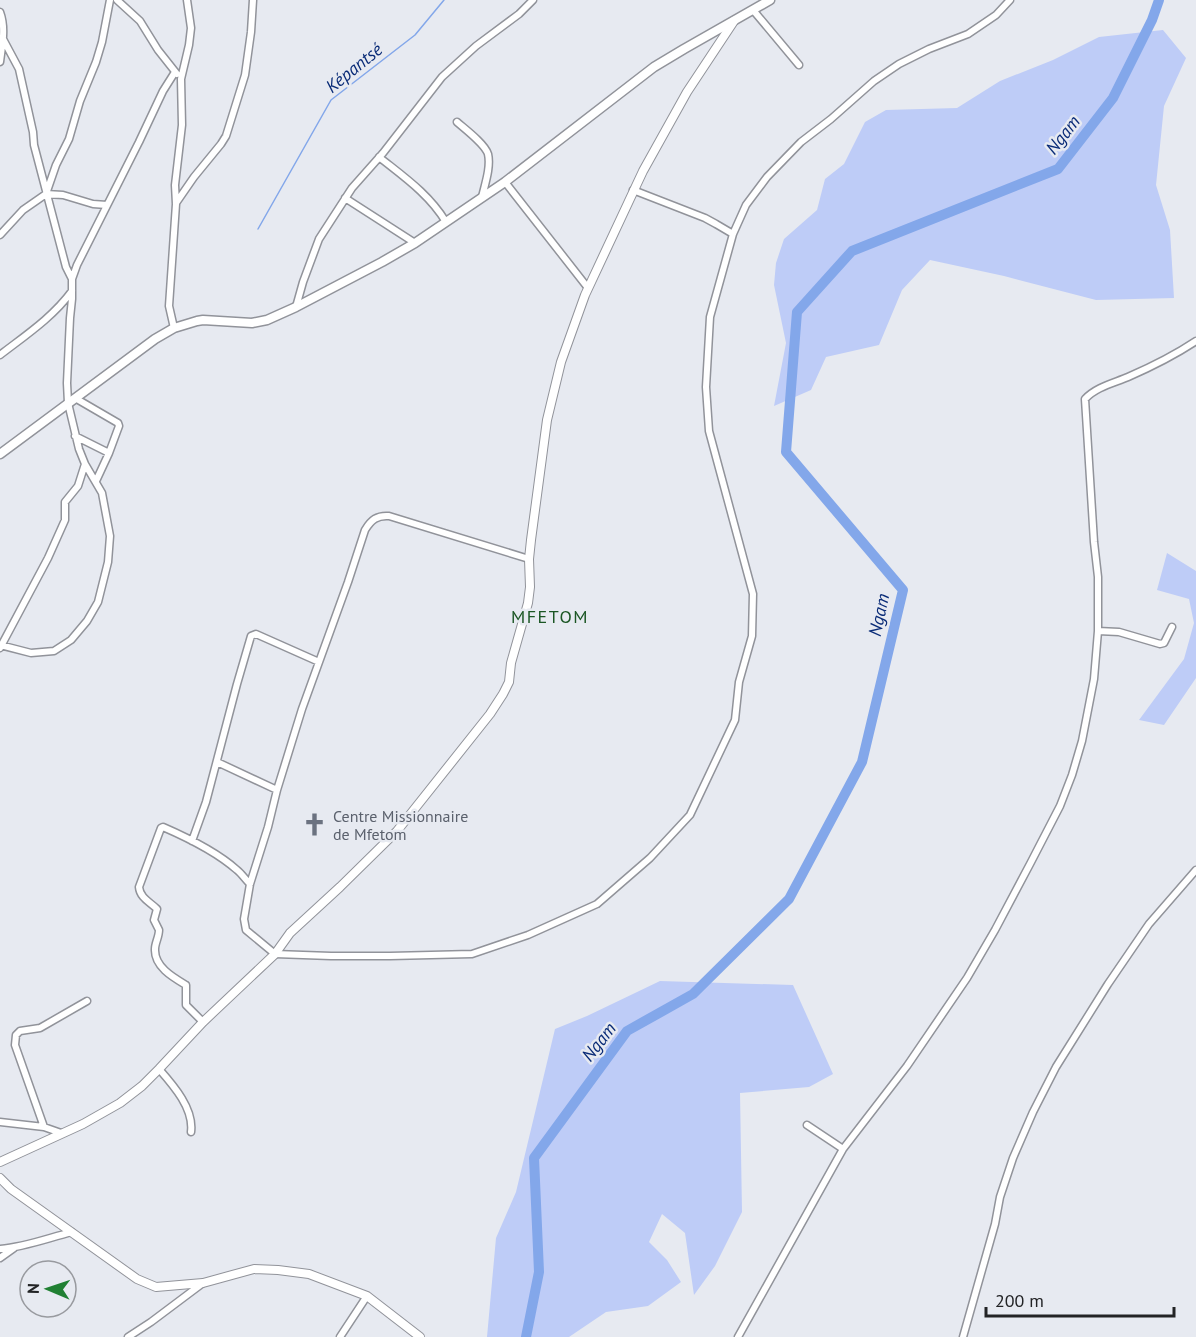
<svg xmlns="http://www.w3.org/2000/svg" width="1196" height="1337" viewBox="0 0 1196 1337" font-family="'PT Sans',sans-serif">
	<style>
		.green { fill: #beccf7 }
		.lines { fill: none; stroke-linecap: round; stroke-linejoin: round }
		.stream { stroke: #83a7ea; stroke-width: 1.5 }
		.river { stroke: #83a7ea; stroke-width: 10 }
		.minor-casing { stroke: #91939a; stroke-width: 9 }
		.tertiary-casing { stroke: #91939a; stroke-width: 10 }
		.secondary-casing { stroke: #91939a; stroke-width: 11 }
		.minor { stroke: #fff; stroke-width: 6 }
		.tertiary { stroke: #fff; stroke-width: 8 }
		.secondary { stroke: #fff; stroke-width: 8 }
		.labels { text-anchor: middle; stroke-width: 5; stroke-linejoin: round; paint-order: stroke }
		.worship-label { font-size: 16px; fill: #5b616d; stroke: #e7eaf1; text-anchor: start }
		.water-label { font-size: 18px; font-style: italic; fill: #092b77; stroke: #e7eaf1 }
		.neighbourhood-label { font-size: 18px; letter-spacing: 1.5px; fill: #1b5624; stroke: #e7eaf1 }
	</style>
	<rect width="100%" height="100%" fill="#e7eaf1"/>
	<path class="green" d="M1163 30 1186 58 1164 106 1156 185 1170 230 1174 298 1096 300 1004 276 930 260 902 290 879 345 826 357 811 390 774 406 786 343 774 285 776 263 784 239 817 210 825 179 844 164 865 122 886 110 957 108 1000 81 1053 60 1099 37Z
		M1167 553 1196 571V678L1164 725 1139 720 1184 659 1194 623 1189 599 1157 590Z
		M660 981 793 985 833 1074 809 1087 740 1093 742 1212 715 1266 694 1295 685 1233 662 1214 649 1242 667 1260 681 1282 648 1306 606 1312 569 1337H487L496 1238 516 1192 555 1029 587 1016Z"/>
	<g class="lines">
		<path class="stream" d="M258 229 331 100 415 35 444 0"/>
		<path class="river" d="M526 1337 539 1272 534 1158 627 1031 693 994 789 899 862 762 903 590 786 452 797 312 852 251 1058 169 1113 98 1152 20 1159 0"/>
		<defs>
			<path id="minor" d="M117 0 140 21 158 50 177 74
				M753 10 799 65
				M0 12C6 28 2 45 0 62
				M3 39 19 69 33 132 34 145 66 267 72 279
				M457 122C465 129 485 144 488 154 491 167 485 184 482 197
				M379 157C404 177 429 194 446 222
				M505 182 588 288
				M633 190 705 218 716 224 733 234
				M46 194 63 195 93 204 107 205
				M345 198 415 243
				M176 203 194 177 221 144 226 136 245 75 251 32 253 0
				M0 235 23 210 46 194 56 165 69 139 80 101 96 62 102 42 110 0
				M296 307 303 282 319 239 352 188 383 153 442 77 476 46 519 14 533 0
				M174 328 169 306 176 204 175 185 182 125 181 79 189 45 191 28 187 0
				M0 355C26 335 53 317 72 291
				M75 398 118 423 119 426 109 453 96 481
				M75 436 109 453
				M529 559 389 516C377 515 371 520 365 530L348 582 302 709 277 790 268 827 250 884 244 919 246 930 275 954 331 956H390L472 954 528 935 597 904 650 858 690 815 735 720 739 682 752 636 753 594 709 431 706 387 710 317 733 234 746 205 767 177 801 142 831 119 874 81 899 64 929 49 968 34 996 15 1010 0
				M1098 631 1119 632 1160 644 1164 643 1172 627
				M0 645 31 653 54 651 71 640 87 621 98 602 108 562 110 536 102 493 85 464 79 449 68 403 67 383 70 318 72 299V279L77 265 139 142 163 91 175 72
				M0 648 48 558 65 520V502L78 486 85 464
				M217 762 277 790
				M192 841 206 802 237 684 251 636 256 634 319 662
				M203 1022 186 1005V985C174 978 154 967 155 949 155 943 159 937 159 930L154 920 157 909C150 902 140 898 139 887L161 828 163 827C186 837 218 853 237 870 242 874 245 879 250 884
				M159 1069C174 1086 194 1109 191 1132
				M0 1122 44 1127 61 1133
				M807 1125 843 1149
				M44 1127 15 1045 16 1035 20 1031 40 1028 87 1001
				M0 1249C25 1247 48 1238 72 1232
				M0 1258 14 1248
				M128 1337 151 1322 203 1283
				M340 1337 367 1296
				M738 1337 843 1149 907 1066 967 978 995 930 1030 864 1060 806 1072 775 1082 741 1094 679 1098 631V577L1094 542 1085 399C1096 387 1114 383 1128 377 1151 367 1175 355 1196 341
				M963 1337 995 1224 1000 1197 1013 1158 1033 1112 1056 1067 1108 984 1149 924 1196 870"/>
			<path id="tertiary" d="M0 1162 83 1124 120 1103 142 1086 159 1069 203 1022 275 954 290 933 340 887 397 831 490 714 503 694 509 682 511 663 528 603 530 587 529 559 531 540 547 420 561 362 585 295 643 171 687 92 734 21
				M0 1178 11 1189 137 1279 156 1287 203 1283 254 1269 278 1270 309 1274 367 1296 420 1337"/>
			<path id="secondary" d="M0 454 155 339 174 328 197 321 203 320 252 323 267 320 296 307 382 262 415 243 505 182 654 67 684 49 770 0"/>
		</defs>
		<use href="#minor" class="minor-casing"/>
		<use href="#tertiary" class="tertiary-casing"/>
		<use href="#secondary" class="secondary-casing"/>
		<use href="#minor" class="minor"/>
		<use href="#tertiary" class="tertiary"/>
		<use href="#secondary" class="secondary"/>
	</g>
	<defs>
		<symbol id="church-bare" viewBox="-9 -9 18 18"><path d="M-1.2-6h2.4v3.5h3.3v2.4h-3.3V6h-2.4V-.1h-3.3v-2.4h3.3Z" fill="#6b7280" stroke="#e7eaf1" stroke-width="2.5" paint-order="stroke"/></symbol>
	</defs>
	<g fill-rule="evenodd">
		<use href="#church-bare" x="298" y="808" width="33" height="33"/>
	</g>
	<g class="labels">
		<g class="worship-label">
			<text x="333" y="822">Centre Missionnaire<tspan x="333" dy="18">de Mfetom</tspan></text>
		</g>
		<g class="water-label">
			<text transform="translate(354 68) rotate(-39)" y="6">Képantsé</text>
			<text transform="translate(1063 135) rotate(-52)" y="6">Ngam</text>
			<text transform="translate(879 615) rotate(-78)" y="6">Ngam</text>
			<text transform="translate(599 1042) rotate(-52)" y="6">Ngam</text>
		</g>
		<g class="neighbourhood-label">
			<text x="550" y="623">MFETOM</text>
		</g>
	</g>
	<g transform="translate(48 1289) rotate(272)"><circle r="28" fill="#e7eaf1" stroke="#989a9f" stroke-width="1.5"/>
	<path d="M0-4.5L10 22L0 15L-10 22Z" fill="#208033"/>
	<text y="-9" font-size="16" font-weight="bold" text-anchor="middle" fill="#222325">N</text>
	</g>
	<path d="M986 1307v9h188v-9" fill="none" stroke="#222325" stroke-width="3"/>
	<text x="995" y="1307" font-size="18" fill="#222325" stroke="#e7eaf1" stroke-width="4.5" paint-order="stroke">200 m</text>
</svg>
